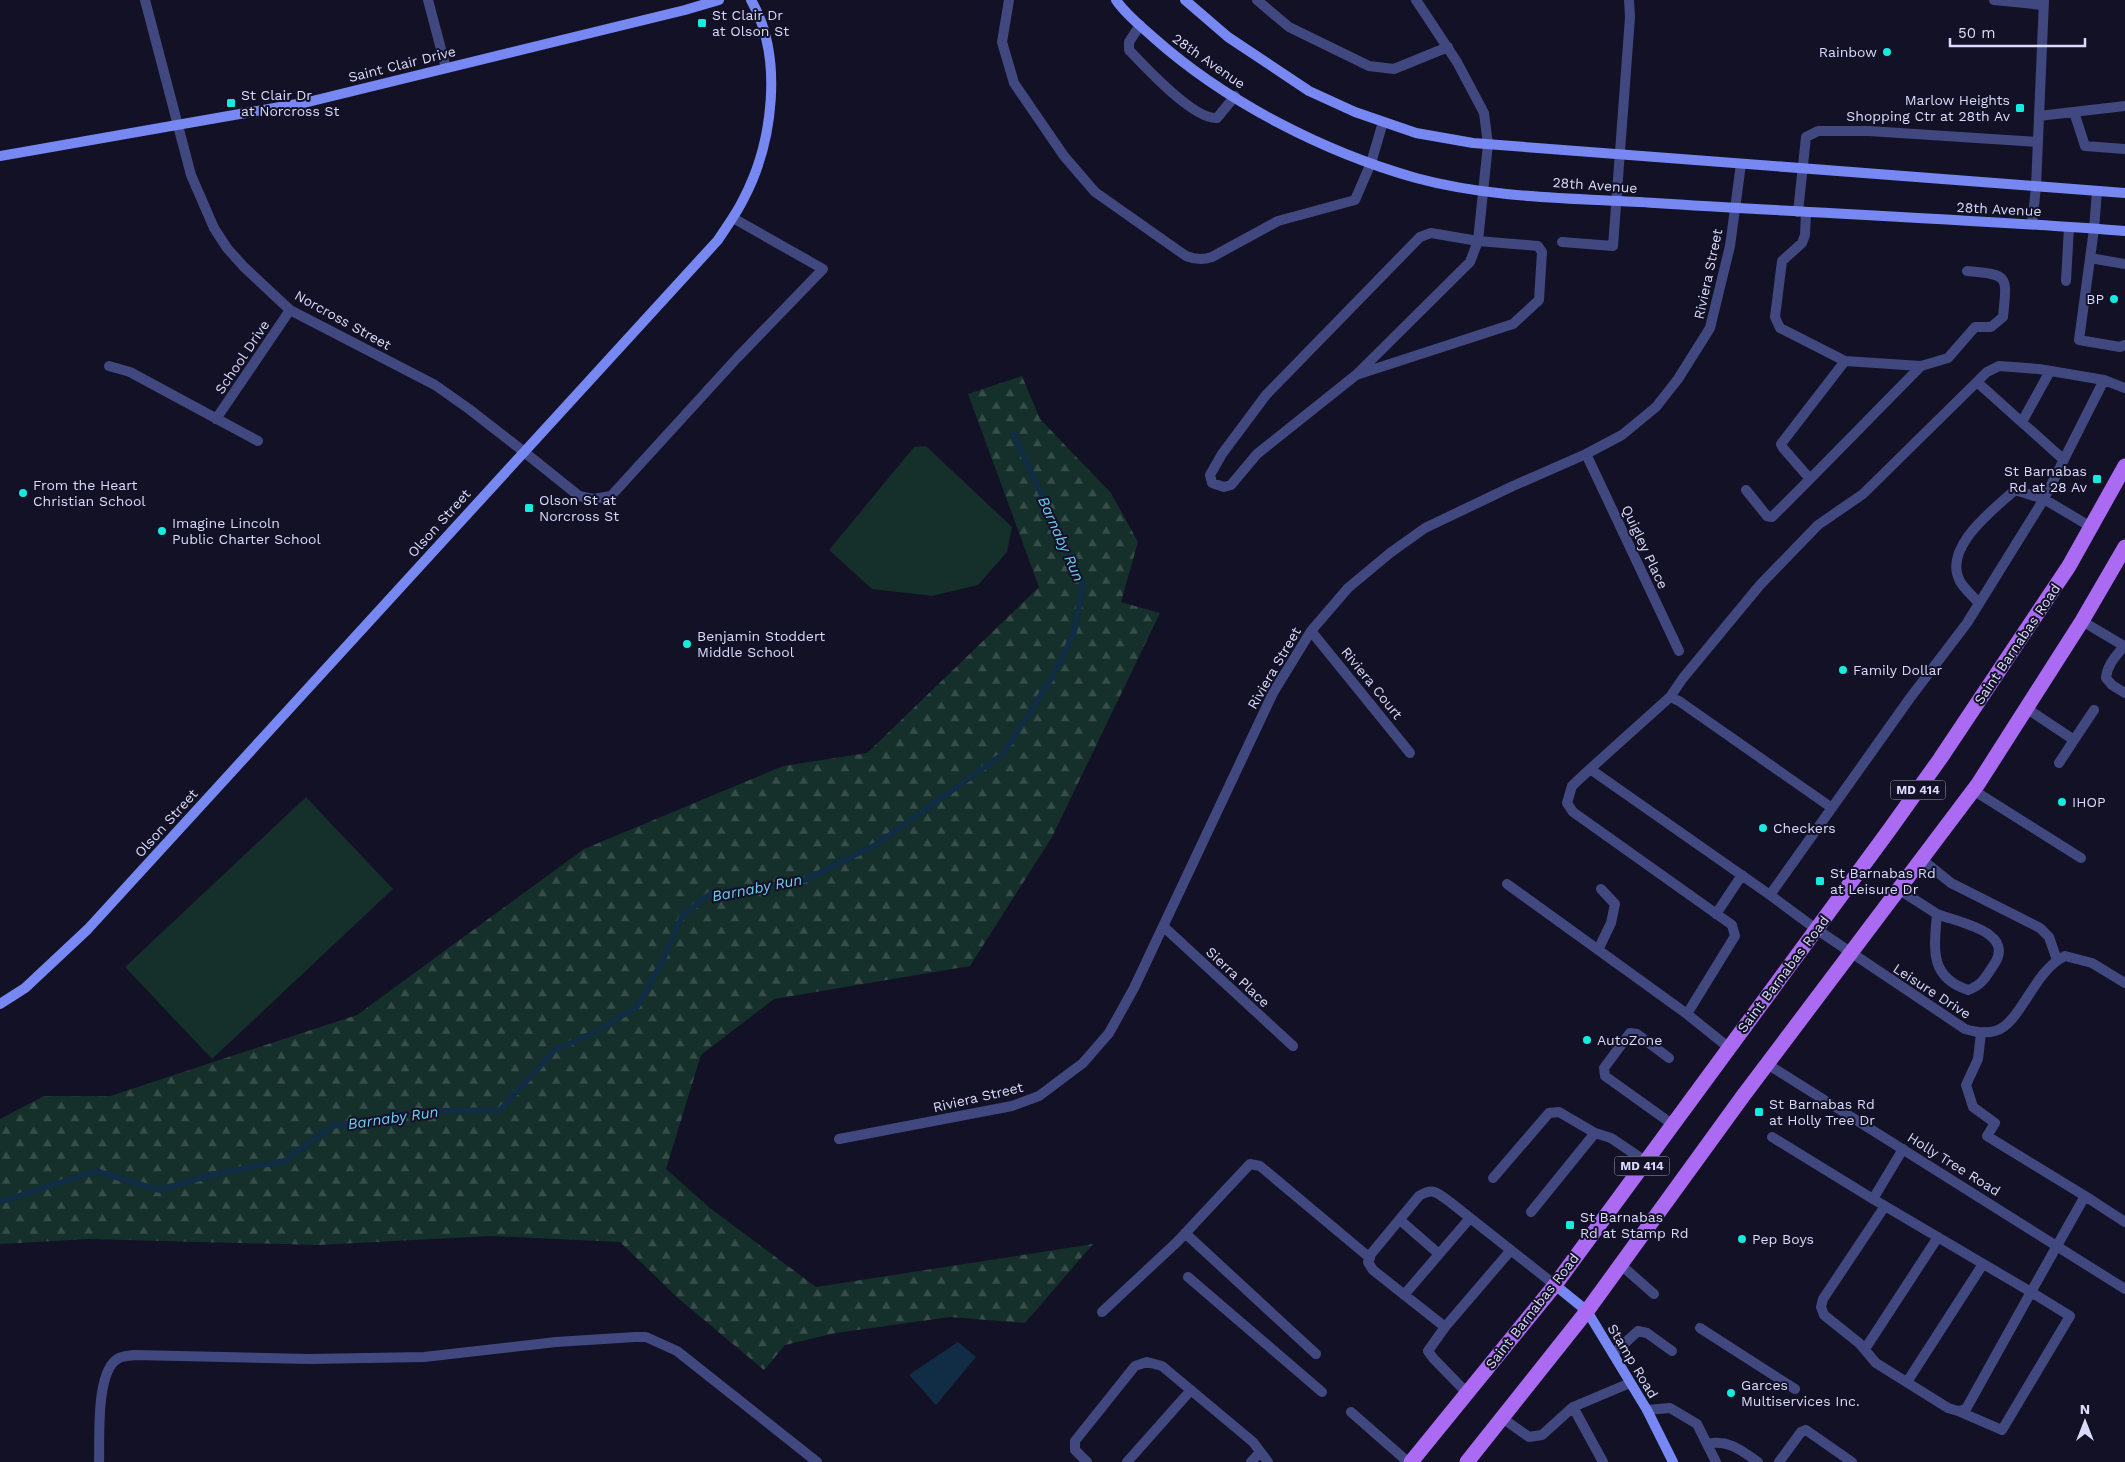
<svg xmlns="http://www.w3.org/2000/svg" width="2125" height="1462" viewBox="0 0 2125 1462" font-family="'Work Sans',sans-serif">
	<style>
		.forest { fill: url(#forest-firs) }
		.pitch { fill: #152f2a }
		.water { fill: #112c45 }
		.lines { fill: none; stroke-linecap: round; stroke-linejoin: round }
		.stream { stroke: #112c45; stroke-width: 5.5 }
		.lane { stroke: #414880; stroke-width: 10 }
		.street { stroke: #414880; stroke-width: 10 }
		.secondary { stroke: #7888f3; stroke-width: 10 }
		.primary { stroke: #aa6af2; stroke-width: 15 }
		.poi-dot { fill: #16ebdf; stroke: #121125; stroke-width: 2 }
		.labels { text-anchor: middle; stroke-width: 4; stroke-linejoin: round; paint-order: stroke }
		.shield { fill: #121125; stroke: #9d9ebc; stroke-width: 1 }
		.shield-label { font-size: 12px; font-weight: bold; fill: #d9dafc }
		.poi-label { font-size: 14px; fill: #d9dafc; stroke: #121125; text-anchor: start }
		.street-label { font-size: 14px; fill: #d9dafc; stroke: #121125 }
		.water-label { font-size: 15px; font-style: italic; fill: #70caf3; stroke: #121125 }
	</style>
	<defs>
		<pattern id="forest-firs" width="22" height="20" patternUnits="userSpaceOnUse" patternTransform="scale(1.25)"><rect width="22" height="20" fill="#152f2a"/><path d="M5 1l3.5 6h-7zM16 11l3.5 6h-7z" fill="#364d4a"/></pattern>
	</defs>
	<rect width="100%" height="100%" fill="#121125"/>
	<path class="forest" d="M1022 376 1040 419 1111 493 1138 542 1121 602 1160 613 1052 837 970 966 774 999 701 1055 666 1169 710 1208 816 1287 1093 1244 1025 1323 950 1317 836 1333 785 1345 764 1370 680 1300 620 1242 491 1236 318 1245 88 1239 0 1244V1119L44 1096H110L357 1015 584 849 783 766 867 753 1039 587 968 394Z"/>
	<path class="pitch" d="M926 446 1012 527 1007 552 978 585 932 596 872 589 829 550 914 447Z
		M306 797 393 889 212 1059 125 967Z"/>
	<path class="water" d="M958 1342 976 1357 936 1405 909 1375Z"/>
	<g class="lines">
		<path class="stream" d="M0 1202 96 1171 159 1190 215 1174 284 1161 333 1126 418 1111 500 1110 555 1050 595 1032 637 1007 663 960 682 916 710 894 805 880 877 844 1003 754 1051 679 1074 633 1083 585 1013 433"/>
		<path class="lane" d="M1009 0 1002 42 1014 83 1064 156 1095 192 1186 256C1196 260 1203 260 1212 257L1278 221 1355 200 1371 163 1383 122
			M1257 0 1289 27 1369 66 1394 69 1448 47
			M1994 0 2043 5
			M1140 25 1129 42V50C1145 67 1194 120 1217 118L1235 96
			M2074 112 2085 146 2125 149
			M2039 116 2125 106
			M2097 191 2094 229 2079 340 2120 347 2125 345
			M1798 212 1806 137 1818 131H1869L2038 142
			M2032 224 2036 187 2044 0
			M1562 242 1613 246 1630 17 1629 0
			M2090 258 2125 264
			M2066 281 2069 227
			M1921 366 1948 358 1975 327H1991L2003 317C2007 275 2010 275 1967 271
			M1356 375 1470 262 1478 241 1431 233 1420 237 1266 395 1222 454 1210 475 1212 483 1224 487 1231 485 1257 454 1356 375 1513 324 1539 300 1542 252 1538 246 1478 241 1488 144 1484 113 1457 62 1416 0
			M2104 380 2125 388
			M1977 382 2064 460
			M2022 422 2050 371
			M523 451 579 496 593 499 611 496 737 358 823 269 733 218
			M1810 479 1921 366 1845 361
			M1746 490 1767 516 1772 517 1810 479 1783 448 1781 444 1845 361 1780 328 1775 317 1782 261 1802 243 1805 235 1806 212
			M2082 621 2124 646C2116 656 2107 665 2106 678L2112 685 2125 693
			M1670 697 1683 678 1760 585 1818 525 1863 494 1987 372 1999 366 2039 369 2104 380 2044 499 2015 490C1994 509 1940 549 1961 583 1966 590 1973 597 1979 603
			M2026 708 2074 740 2094 710
			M2059 763 2074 740
			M1590 769 1670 697 1679 701 1832 808
			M1973 790 2081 858
			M1920 858 1951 883 2040 928 2049 937 2057 960
			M1507 884 1687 1014 1735 936 1732 925 1573 812 1567 803 1572 786 1590 769 1770 895
			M1898 889 1937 914C1934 949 1929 977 1968 990 1982 985 1985 978 1993 966 2017 932 1960 923 1937 914
			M1716 914 1742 875
			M1816 929 1770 895 1910 698 1967 623 2044 499 2091 527
			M1598 950 1611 923 1615 904 1601 889
			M1687 1014 1728 1047
			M1669 1058 1637 1034 1630 1033 1604 1068 1605 1076 1672 1124
			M1772 1137 1873 1199 1903 1149
			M1493 1178 1549 1113 1559 1112 1595 1133 1611 1138 1645 1161
			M2085 1196 2125 1222
			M1873 1199 2031 1292 2085 1196 1987 1136 1995 1123 1973 1107 1966 1085 1978 1059 1981 1033
			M1885 1206 1823 1299 1821 1307 1824 1315 1859 1343 1876 1363 1948 1408 1958 1411 1966 1409 2031 1292 2070 1316 2002 1430 1958 1411
			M1531 1212 1595 1133
			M1400 1220 1439 1254
			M1185 1233 1316 1354
			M1511 1250 1445 1327 1373 1270 1368 1262 1371 1254 1419 1196C1434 1187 1437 1193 1450 1202L1555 1285
			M1621 1265 1654 1294
			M1188 1277 1322 1392
			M1404 1295 1470 1218
			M1102 1312 1177 1242 1250 1164 1260 1166 1370 1258
			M1445 1327 1428 1351 1433 1358 1467 1393
			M1700 1328 1795 1389
			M1865 1349 1938 1237
			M1613 1354 1638 1331 1647 1333 1672 1351
			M1907 1382 1983 1264
			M1573 1407 1630 1383
			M1647 1410 1670 1408 1697 1424 1716 1462
			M1351 1412 1408 1462
			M1502 1418 1529 1437 1542 1435 1573 1407 1603 1462
			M1708 1444C1728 1439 1742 1451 1758 1462
			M99 1462C100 1439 95 1370 119 1358 123 1356 129 1356 134 1355L309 1359 424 1357 556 1342 635 1337H646L677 1351 817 1462
			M1087 1462 1075 1450V1441L1135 1366 1147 1362 1162 1366 1253 1442 1268 1462
			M1127 1462 1191 1390
			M1251 1462 1260 1452
			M1779 1462 1801 1432 1806 1430 1852 1462"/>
		<path class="street" d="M145 0 191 175 214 228 227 248 244 267 290 310 435 385 469 409 523 451
			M428 0 446 68
			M109 366 130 372 258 441
			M216 419 290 310
			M1586 454 1679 651
			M1311 631 1410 753
			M1164 927 1293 1046
			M1816 929 1965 1029C1975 1032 1985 1034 1995 1031 2021 1024 2033 971 2065 956L2092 963 2125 983
			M1767 1064 2125 1289
			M839 1139 1012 1106 1039 1096 1083 1063 1109 1033 1134 988 1273 693 1311 631 1348 588 1390 553 1425 528 1513 486 1586 454 1622 435 1656 407 1678 379 1710 328 1730 246 1741 164"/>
		<path class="secondary" d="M1116 0C1126 15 1141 26 1154 38 1226 102 1324 152 1416 178 1493 199 1576 198 1655 203 1812 213 1969 219 2125 231
			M1185 0 1228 37 1309 91 1355 112 1416 133 1473 143 2125 193
			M0 156 308 102 685 10 719 0
			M0 1004 25 988 88 929 718 240C727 226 737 213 744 198 773 142 784 57 751 0
			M1555 1285 1587 1311 1647 1410 1673 1462"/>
		<path class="primary" d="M1411 1462 1555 1285 1890 829 1940 759 2069 566 2125 466
			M1467 1462 1587 1311 1743 1096 1978 784 2082 621 2125 547"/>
	</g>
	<g class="poi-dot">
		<rect x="697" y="18" width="10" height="10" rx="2.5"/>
		<circle cx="1887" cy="52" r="5"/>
		<rect x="226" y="98" width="10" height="10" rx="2.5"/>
		<rect x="2015" y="103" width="10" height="10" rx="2.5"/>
		<circle cx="2114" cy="299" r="5"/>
		<rect x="2092" y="474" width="10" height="10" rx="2.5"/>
		<circle cx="23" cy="493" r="5"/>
		<rect x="524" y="503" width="10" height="10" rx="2.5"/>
		<circle cx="162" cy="531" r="5"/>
		<circle cx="687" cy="644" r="5"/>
		<circle cx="1843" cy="670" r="5"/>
		<circle cx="2062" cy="802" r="5"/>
		<circle cx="1763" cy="828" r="5"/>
		<rect x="1815" y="876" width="10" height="10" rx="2.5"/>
		<circle cx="1587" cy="1040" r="5"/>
		<rect x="1754" y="1107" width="10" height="10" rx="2.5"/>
		<rect x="1565" y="1220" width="10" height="10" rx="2.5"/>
		<circle cx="1742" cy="1239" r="5"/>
		<circle cx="1731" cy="1393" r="5"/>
	</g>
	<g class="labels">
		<g class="shield">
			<rect x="1890.5" y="780.5" width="55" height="19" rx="4"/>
			<rect x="1614.5" y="1156.5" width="55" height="19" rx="4"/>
		</g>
		<g class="shield-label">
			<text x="1918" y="794">MD 414</text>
			<text x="1642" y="1170">MD 414</text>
		</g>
		<g class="poi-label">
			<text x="712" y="20">St Clair Dr<tspan x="712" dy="16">at Olson St</tspan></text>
			<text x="1877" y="57" text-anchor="end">Rainbow</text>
			<text x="241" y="100">St Clair Dr<tspan x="241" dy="16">at Norcross St</tspan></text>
			<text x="2010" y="105" text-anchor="end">Marlow Heights<tspan x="2010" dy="16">Shopping Ctr at 28th Av</tspan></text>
			<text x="2104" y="304" text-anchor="end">BP</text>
			<text x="2087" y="476" text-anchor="end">St Barnabas<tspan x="2087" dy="16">Rd at 28 Av</tspan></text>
			<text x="33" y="490">From the Heart<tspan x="33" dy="16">Christian School</tspan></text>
			<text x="539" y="505">Olson St at<tspan x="539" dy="16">Norcross St</tspan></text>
			<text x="172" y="528">Imagine Lincoln<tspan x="172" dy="16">Public Charter School</tspan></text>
			<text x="697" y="641">Benjamin Stoddert<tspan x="697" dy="16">Middle School</tspan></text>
			<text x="1853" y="675">Family Dollar</text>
			<text x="2072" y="807">IHOP</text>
			<text x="1773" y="833">Checkers</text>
			<text x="1830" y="878">St Barnabas Rd<tspan x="1830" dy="16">at Leisure Dr</tspan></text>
			<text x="1597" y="1045">AutoZone</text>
			<text x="1769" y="1109">St Barnabas Rd<tspan x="1769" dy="16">at Holly Tree Dr</tspan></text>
			<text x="1580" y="1222">St Barnabas<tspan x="1580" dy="16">Rd at Stamp Rd</tspan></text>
			<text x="1752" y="1244">Pep Boys</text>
			<text x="1741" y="1390">Garces<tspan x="1741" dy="16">Multiservices Inc.</tspan></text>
		</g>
		<g class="street-label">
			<text transform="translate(1209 61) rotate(35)" y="5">28th Avenue</text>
			<text transform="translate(402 64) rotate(-14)" y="5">Saint Clair Drive</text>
			<text transform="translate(1595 185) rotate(4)" y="5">28th Avenue</text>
			<text transform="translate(1999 209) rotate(3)" y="5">28th Avenue</text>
			<text transform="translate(1708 274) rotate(-78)" y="5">Riviera Street</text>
			<text transform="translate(343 320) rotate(29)" y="5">Norcross Street</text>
			<text transform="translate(242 357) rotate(-56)" y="5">School Drive</text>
			<text transform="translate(439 523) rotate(-48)" y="5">Olson Street</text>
			<text transform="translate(1645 547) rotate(65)" y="5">Quigley Place</text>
			<text transform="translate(2017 644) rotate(-56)" y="5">Saint Barnabas Road</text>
			<text transform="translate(1274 668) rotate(-60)" y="5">Riviera Street</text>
			<text transform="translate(1372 683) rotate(51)" y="5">Riviera Court</text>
			<text transform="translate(166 823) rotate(-48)" y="5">Olson Street</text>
			<text transform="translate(1783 974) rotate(-53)" y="5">Saint Barnabas Road</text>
			<text transform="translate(1238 977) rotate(43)" y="5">Sierra Place</text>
			<text transform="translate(1932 991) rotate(33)" y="5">Leisure Drive</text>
			<text transform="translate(978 1097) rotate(-13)" y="5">Riviera Street</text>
			<text transform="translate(1954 1164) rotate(32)" y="5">Holly Tree Road</text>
			<text transform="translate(1532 1311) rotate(-52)" y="5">Saint Barnabas Road</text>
			<text transform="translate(1633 1361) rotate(59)" y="5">Stamp Road</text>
		</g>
		<g class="water-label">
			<text transform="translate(1061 539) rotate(66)" y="5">Barnaby Run</text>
			<text transform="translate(757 888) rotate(-11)" y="5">Barnaby Run</text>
			<text transform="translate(393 1118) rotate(-8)" y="5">Barnaby Run</text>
		</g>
	</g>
	<g transform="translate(2085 1422)" stroke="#121125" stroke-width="4" paint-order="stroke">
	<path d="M0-4L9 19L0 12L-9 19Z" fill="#d9dafc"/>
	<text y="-8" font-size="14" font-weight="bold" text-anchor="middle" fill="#d9dafc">N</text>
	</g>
	<path d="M1950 38v8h135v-8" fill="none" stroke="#d9dafc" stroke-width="2.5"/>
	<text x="1958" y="38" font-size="15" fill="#d9dafc" stroke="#121125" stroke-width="4" paint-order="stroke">50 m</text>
</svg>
